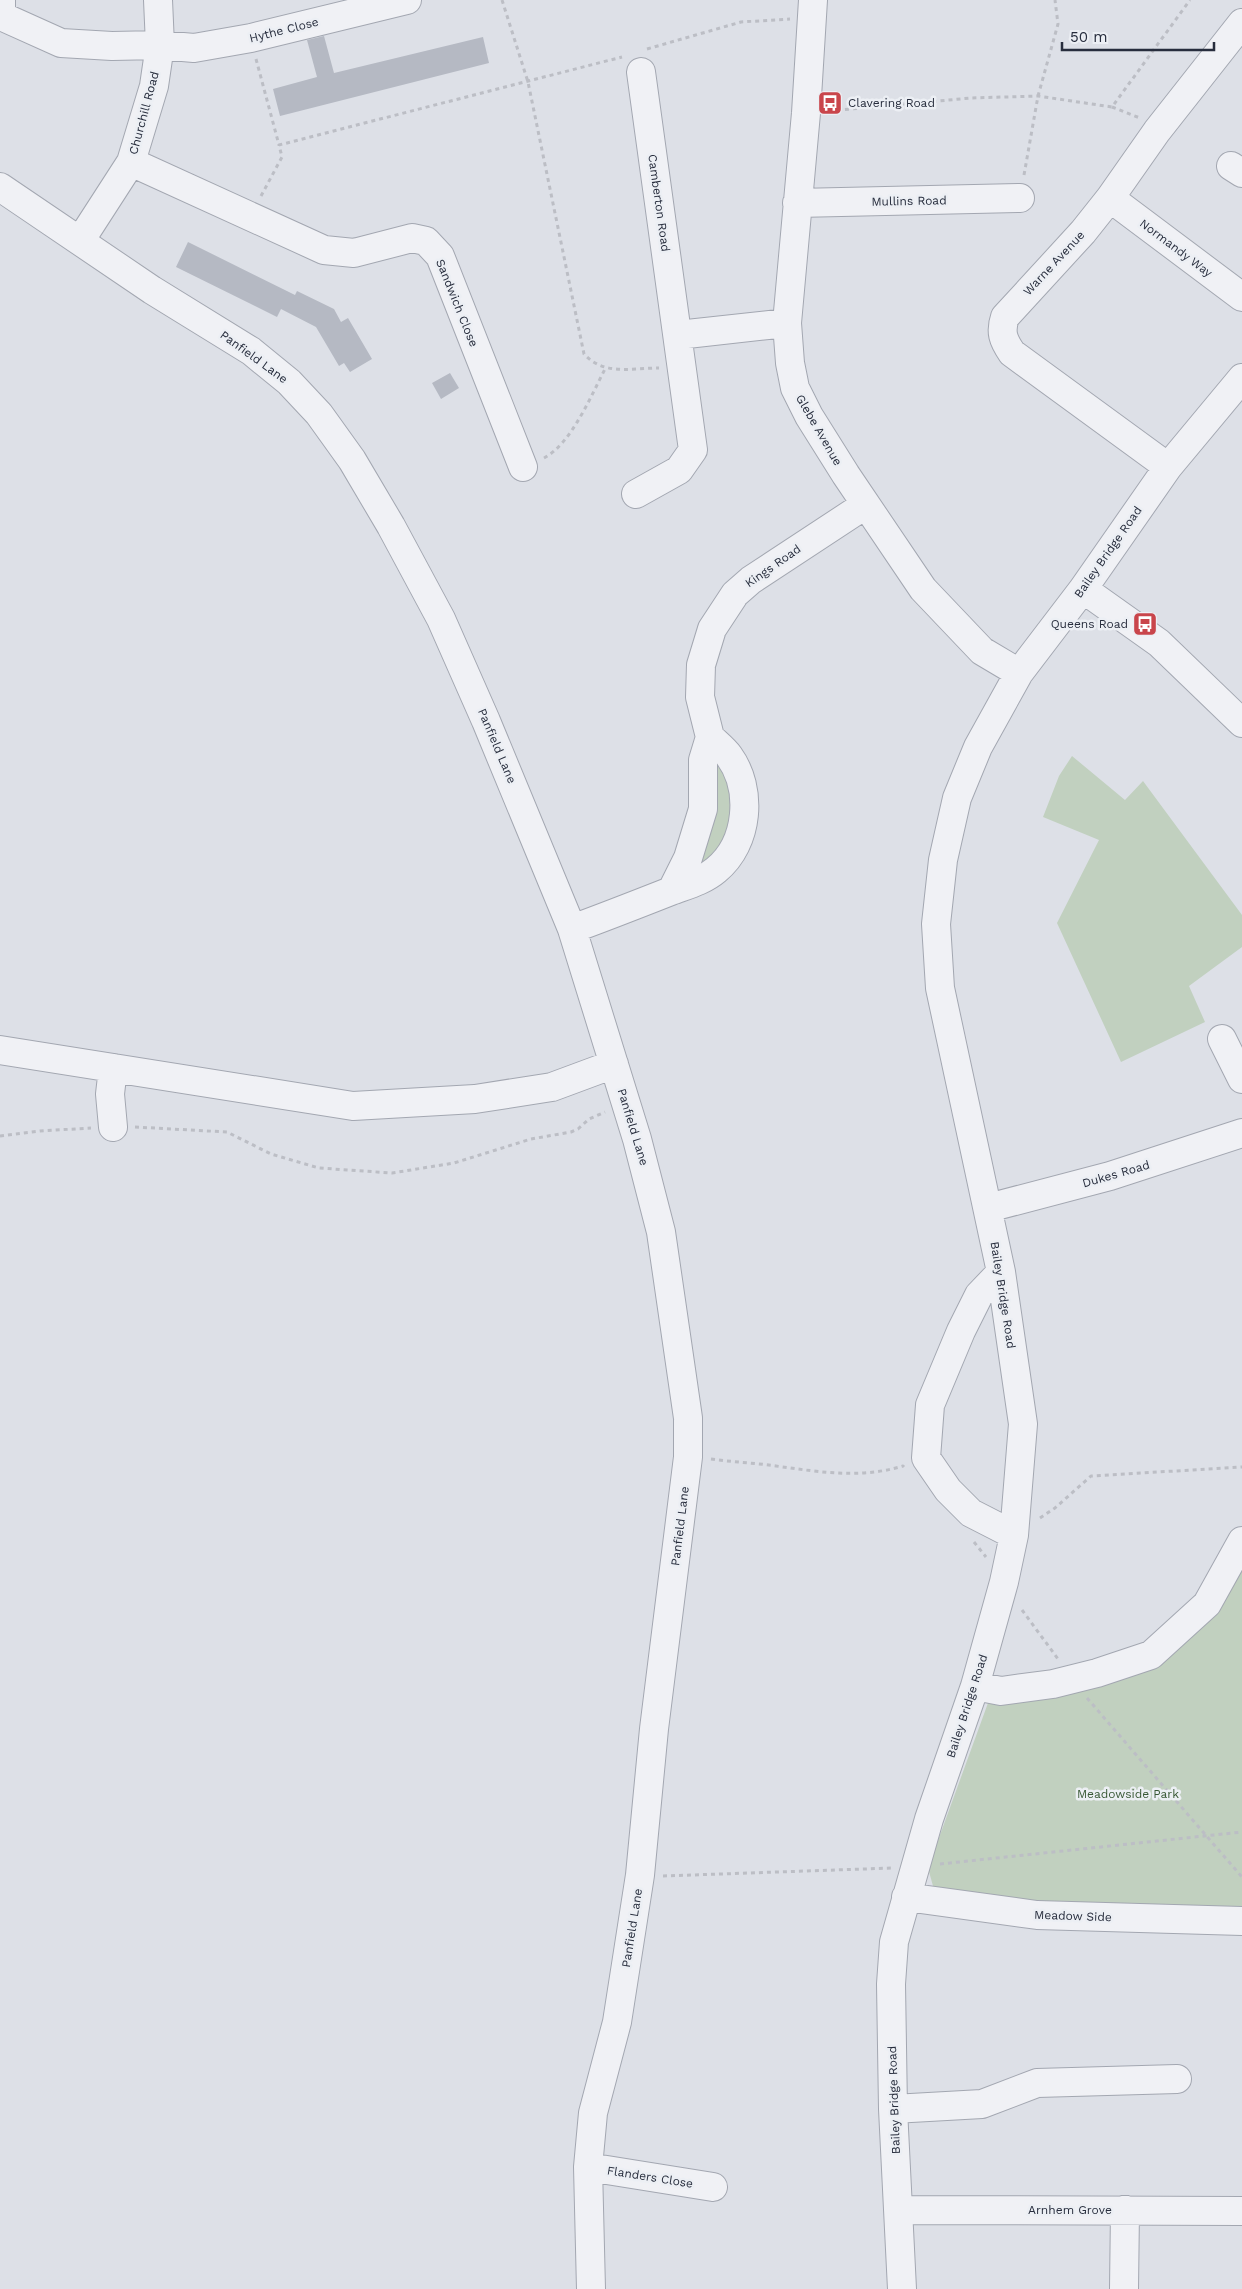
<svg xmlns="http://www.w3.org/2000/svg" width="1242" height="2289" viewBox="0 0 1242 2289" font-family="'Work Sans',sans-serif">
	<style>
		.green { fill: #c1d0bf }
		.building { fill: #b5b9c3 }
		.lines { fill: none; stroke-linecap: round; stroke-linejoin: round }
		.minor-casing { stroke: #a3a7b1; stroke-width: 30 }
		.path { stroke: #bcbec5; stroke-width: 3; stroke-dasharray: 4 4; stroke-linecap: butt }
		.minor { stroke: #f0f1f5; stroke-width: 28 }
		.labels { text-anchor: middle; stroke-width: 5; stroke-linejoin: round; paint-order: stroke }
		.street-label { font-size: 12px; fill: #272d3d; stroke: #eceff4 }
		.poi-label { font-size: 12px; fill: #272d3d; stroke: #eceff4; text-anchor: start }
		.park-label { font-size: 12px; fill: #385835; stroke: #eceff4 }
	</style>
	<rect width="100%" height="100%" fill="#dde0e7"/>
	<path class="green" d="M1072 756 1125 800 1143 781 1242 915V947L1189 986 1205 1022 1121 1062 1057 923 1099 840 1043 817 1059 776Z
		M721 759 737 810 710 868 692 863 708 768Z
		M1242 1557V1912L1038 1906 949 1894 933 1886 928 1868 988 1703 1056 1693 1100 1683Z"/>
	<path class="building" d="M324 36 334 73 483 37 489 63 280 116 273 89 317 77 307 40Z
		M188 242 295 295 297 291 334 309 341 322 348 318 372 359 350 372 344 363 339 366 316 327 281 309 277 317 176 267Z
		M450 373 459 388 441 399 432 383Z"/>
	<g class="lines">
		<defs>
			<path id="minor" d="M1 0V16L61 43 112 46 160 45 194 48 251 38 407 0
				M813 0 806 113 787 323 790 363 795 388 809 416 846 475 923 589 982 651 1019 673
				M131 162 324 250 354 253 412 238 426 241 440 256 523 467
				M1231 166 1242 173
				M0 187 152 290 251 351 289 382 319 414 352 460 391 526 441 619 486 721 572 929 637 1139 661 1232 688 1418V1457L654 1729 640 1875 617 2022 593 2113 588 2167 591 2289
				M1110 198 1242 297
				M797 203 1020 198
				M80 241 131 162 154 86 160 45 158 0
				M678 335 787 323
				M1168 467 1012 353C1003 340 1000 332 1005 317L1083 232 1110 198 1157 131 1242 23
				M636 494 679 470 693 450 641 72
				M1083 589 1159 643 1242 723
				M672 890 688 858 703 809V760L710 737 700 697 701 665 712 629 735 594 751 580 865 505
				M572 929C605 917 638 904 671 891 687 885 703 881 716 870 749 843 753 789 729 756 724 749 716 743 710 737
				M1222 1039 1242 1079
				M0 1050 353 1106 475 1099 552 1087 614 1064
				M113 1068 110 1094 113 1127
				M988 1208 1110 1176 1242 1133
				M1001 1272 979 1295 961 1331 930 1405 926 1458 948 1490 971 1513 1014 1535
				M975 1686 1001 1691 1053 1684 1097 1673 1151 1655 1207 1604 1242 1541
				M906 1897 1037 1915 1242 1921
				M893 2109 982 2104 1037 2083 1177 2079
				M588 2167 713 2187
				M898 2210 1242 2211
				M902 2289 893 2109 891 1984 894 1942 929 1819 975 1686 1004 1582 1014 1535 1023 1424 1001 1272 940 988 936 924 943 860 957 798 978 747 1019 673 1083 589 1168 467 1242 378
				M1124 2289 1125 2210"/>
		</defs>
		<use href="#minor" class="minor-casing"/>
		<path class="path" d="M502 0 528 82 584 354C604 376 632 368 659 368
			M647 49 741 22 790 19
			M256 59 279 145
			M1112 107 1140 118
			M829 111 971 98 1038 96 1112 107 1190 0
			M1024 175 1038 96 1058 24 1055 0
			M261 196 282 157 279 145 622 57
			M544 458C571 444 591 396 605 369
			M135 1127 227 1132 271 1154 319 1168 392 1173 454 1163 531 1139 571 1132 578 1129 589 1119 605 1112
			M0 1136 40 1131 91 1128
			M711 1459C733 1462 755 1463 776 1466 820 1472 860 1479 903 1466L904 1467
			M1040 1518 1055 1508 1091 1476 1242 1467
			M974 1542 986 1557
			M1022 1610 1058 1659
			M1087 1698 1242 1877
			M940 1864 1242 1832
			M663 1876 892 1868"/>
		<use href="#minor" class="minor"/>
	</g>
	<defs>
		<symbol id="bus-square" viewBox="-11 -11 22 22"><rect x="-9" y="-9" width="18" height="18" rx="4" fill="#c9454b" stroke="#eceff4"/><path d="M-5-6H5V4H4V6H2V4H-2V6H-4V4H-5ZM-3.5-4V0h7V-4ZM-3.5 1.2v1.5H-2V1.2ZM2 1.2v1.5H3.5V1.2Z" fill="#fff"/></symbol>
	</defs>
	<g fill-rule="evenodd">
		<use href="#bus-square" x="816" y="89" width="28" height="28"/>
		<use href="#bus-square" x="1131" y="610" width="28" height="28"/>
	</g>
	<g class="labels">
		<g class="street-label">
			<text transform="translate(284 30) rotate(-14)" y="4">Hythe Close</text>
			<text transform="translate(144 113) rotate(-75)" y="4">Churchill Road</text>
			<text transform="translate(909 201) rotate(-1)" y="4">Mullins Road</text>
			<text transform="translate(659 203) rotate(82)" y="4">Camberton Road</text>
			<text transform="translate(1176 248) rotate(37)" y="4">Normandy Way</text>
			<text transform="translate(1054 263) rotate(-47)" y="4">Warne Avenue</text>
			<text transform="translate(457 303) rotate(68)" y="4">Sandwich Close</text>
			<text transform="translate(254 357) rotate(36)" y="4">Panfield Lane</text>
			<text transform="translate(819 430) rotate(60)" y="4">Glebe Avenue</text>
			<text transform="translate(1108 552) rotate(-55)" y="4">Bailey Bridge Road</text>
			<text transform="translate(773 566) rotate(-35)" y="4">Kings Road</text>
			<text transform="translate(497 746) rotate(67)" y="4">Panfield Lane</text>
			<text transform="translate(633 1127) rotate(73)" y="4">Panfield Lane</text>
			<text transform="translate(1116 1174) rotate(-16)" y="4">Dukes Road</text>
			<text transform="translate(1003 1295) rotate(81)" y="4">Bailey Bridge Road</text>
			<text transform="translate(680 1526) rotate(-83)" y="4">Panfield Lane</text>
			<text transform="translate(967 1706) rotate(-72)" y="4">Bailey Bridge Road</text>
			<text transform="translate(1073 1916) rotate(2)" y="4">Meadow Side</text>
			<text transform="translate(632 1928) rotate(-81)" y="4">Panfield Lane</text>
			<text transform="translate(894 2100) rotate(-92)" y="4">Bailey Bridge Road</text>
			<text transform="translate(650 2177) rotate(9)" y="4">Flanders Close</text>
			<text x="1070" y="2214">Arnhem Grove</text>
		</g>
		<g class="poi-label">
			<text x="848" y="107">Clavering Road</text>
			<text x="1128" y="628" text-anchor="end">Queens Road</text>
		</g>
		<g class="park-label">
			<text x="1128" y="1798">Meadowside Park</text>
		</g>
	</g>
	<path d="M1062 42v8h152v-8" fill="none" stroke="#272d3d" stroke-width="2.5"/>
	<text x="1070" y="42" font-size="15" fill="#272d3d" stroke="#eceff4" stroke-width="4" paint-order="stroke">50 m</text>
</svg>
